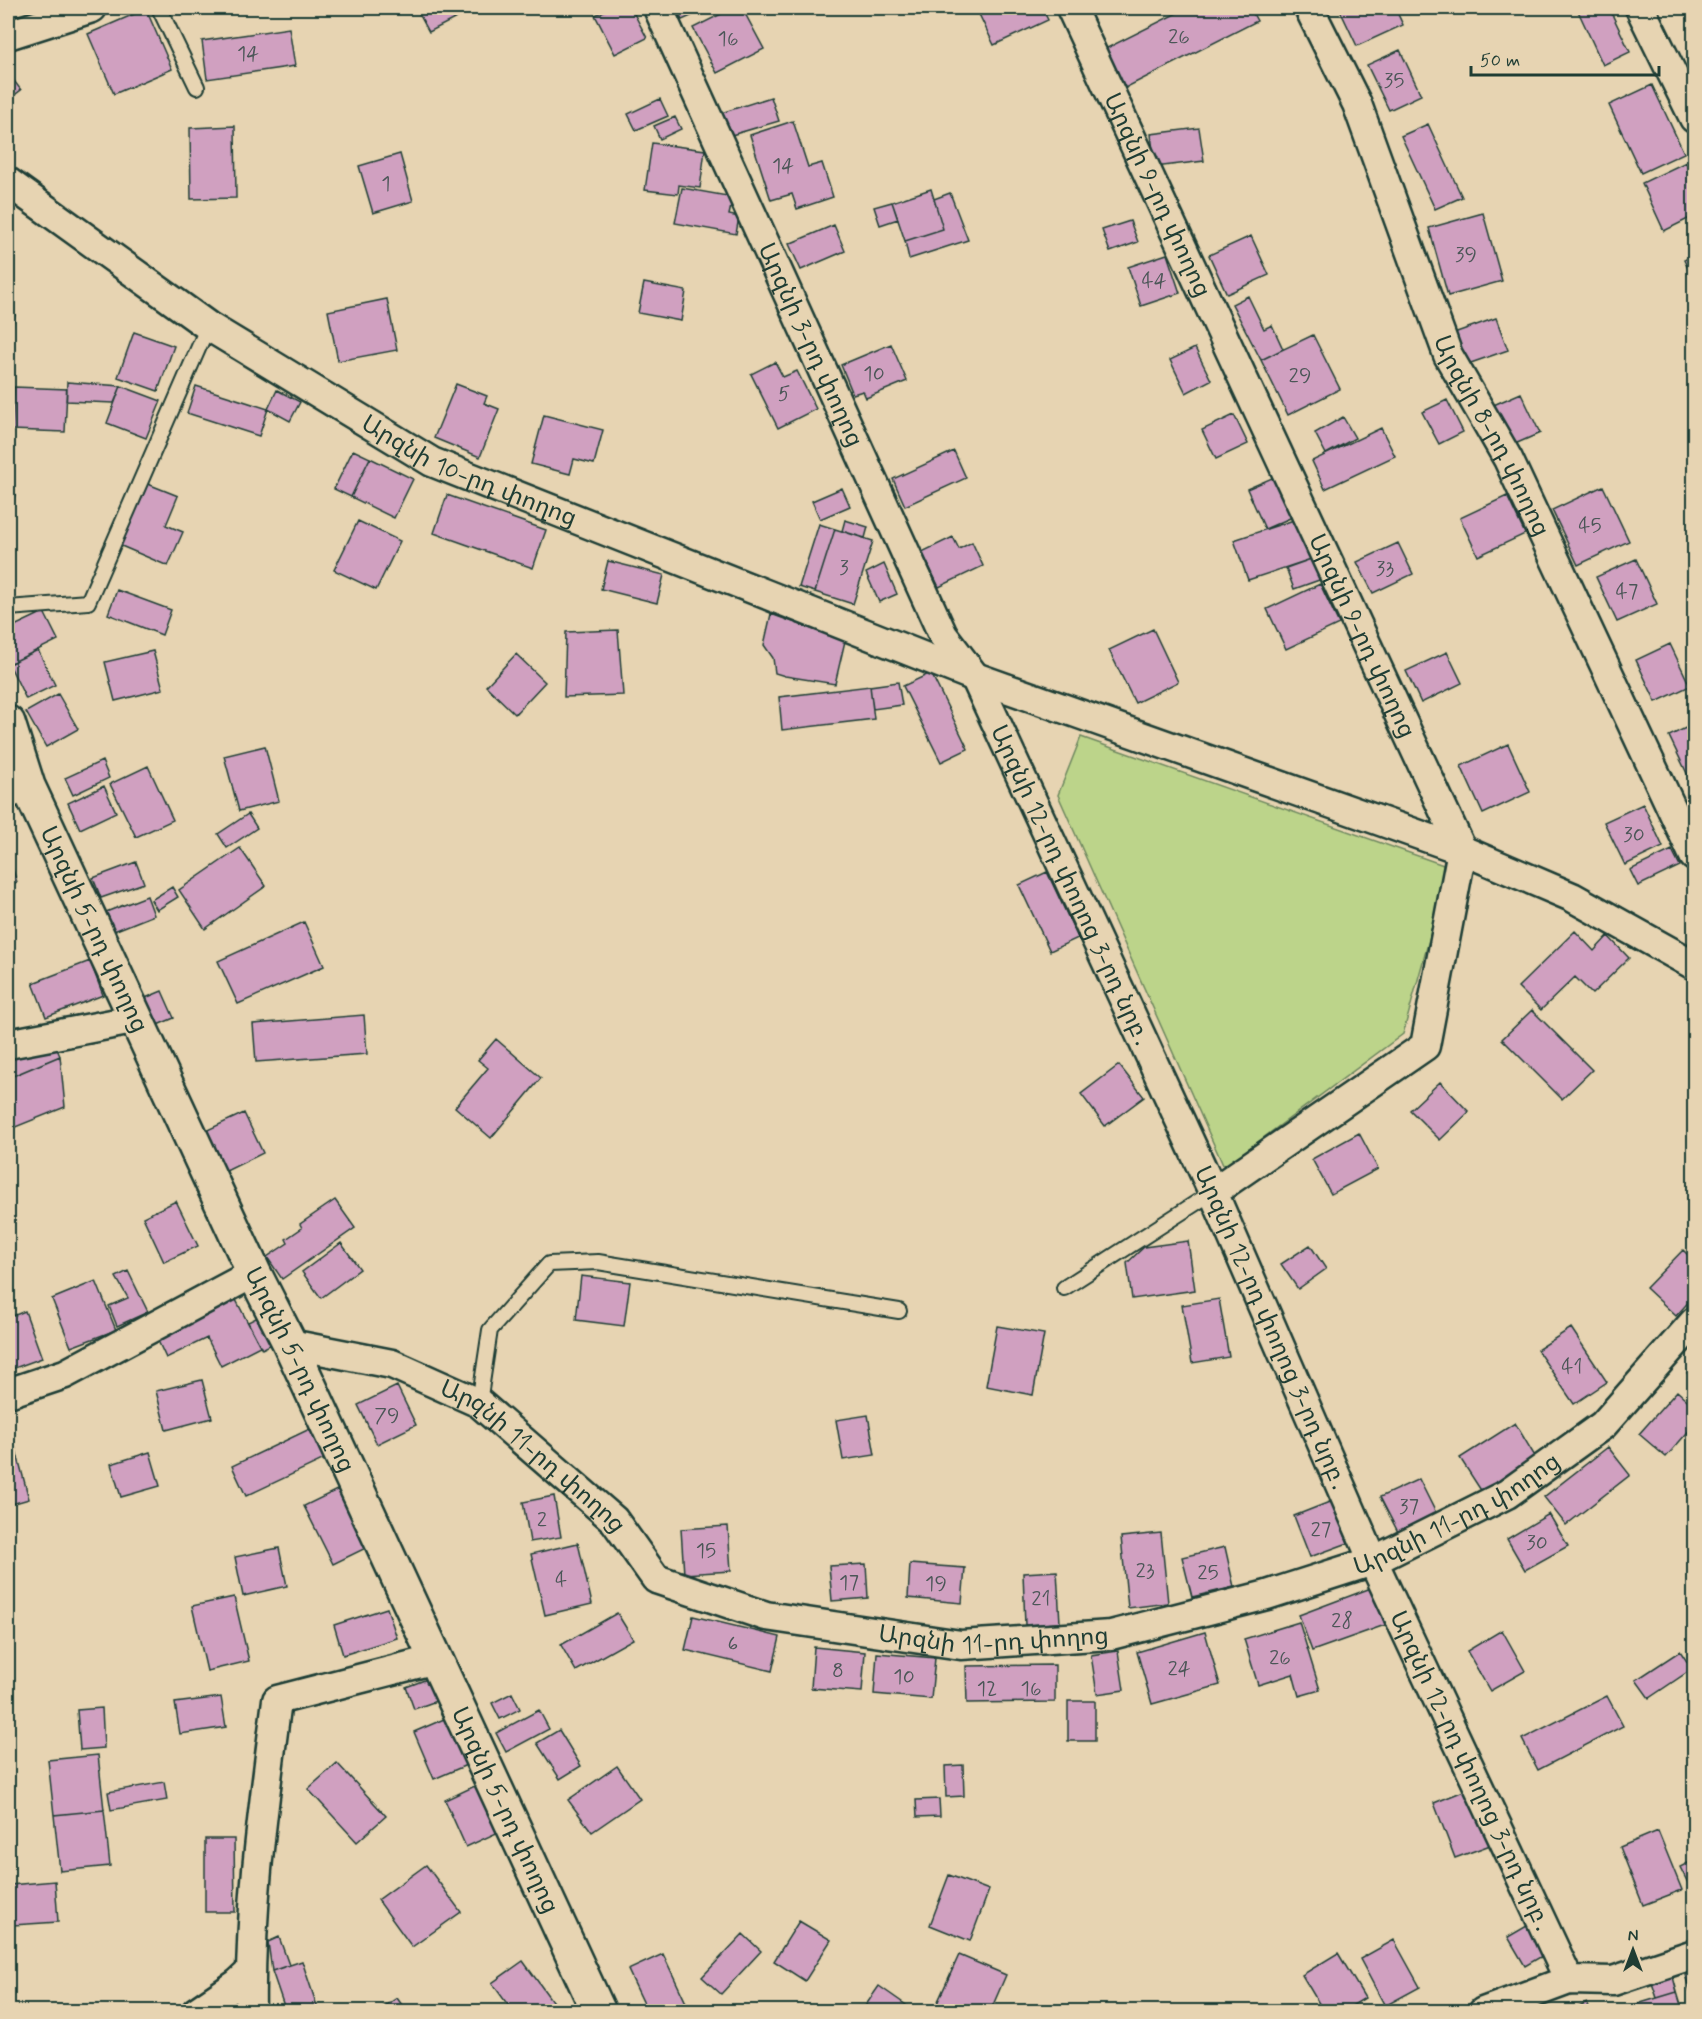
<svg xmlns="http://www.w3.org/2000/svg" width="1702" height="2019" viewBox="0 0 1702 2019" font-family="Mynerve,'Noto Sans Armenian',sans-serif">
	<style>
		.green { fill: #bcd48a; stroke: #6e885f; stroke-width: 1.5 }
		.building { fill: #d0a0c0; stroke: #1f3d34; stroke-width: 1.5 }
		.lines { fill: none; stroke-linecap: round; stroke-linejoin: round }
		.lane-casing { stroke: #1f3d34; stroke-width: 18 }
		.street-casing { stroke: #1f3d34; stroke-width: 33 }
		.secondary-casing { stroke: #1f3d34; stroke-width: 38 }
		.lane { stroke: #e7d4b2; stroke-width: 14 }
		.street { stroke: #e7d4b2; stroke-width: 28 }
		.secondary { stroke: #e7d4b2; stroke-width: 33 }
		.labels { text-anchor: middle; stroke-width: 6; stroke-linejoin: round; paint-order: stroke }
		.number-label { font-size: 21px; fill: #4b5657 }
		.street-label { font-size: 24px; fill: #1f3d34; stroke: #e7d4b2 }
	</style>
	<rect width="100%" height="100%" fill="#e7d4b2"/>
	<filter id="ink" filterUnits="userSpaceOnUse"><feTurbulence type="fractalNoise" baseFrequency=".0167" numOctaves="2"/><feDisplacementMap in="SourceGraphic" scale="12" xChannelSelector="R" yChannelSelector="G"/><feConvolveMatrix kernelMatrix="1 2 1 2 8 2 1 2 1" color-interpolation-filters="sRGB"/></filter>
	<g filter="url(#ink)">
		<path class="green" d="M1081 737 1449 867 1403 1034 1224 1167 1058 795Z"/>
		<path class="building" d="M416 8H468L470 11 429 32Z
			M611 8H631L647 38 615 54 595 15Z
			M676 8H709L682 20Z
			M733 8H742L764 49 717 73 693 28Z
			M976 8H1042L1048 20 994 45Z
			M1187 8H1250L1257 21 1121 90 1101 51Z
			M1339 8H1395L1403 25 1357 46Z
			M1585 8H1609L1630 52 1603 65 1578 11Z
			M146 9 172 69 114 94 88 34Z
			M289 28 295 66 207 79 202 41Z
			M1400 50 1421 95 1389 110 1367 65Z
			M8 73 21 90 8 100Z
			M1652 85 1684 153 1641 173 1609 105Z
			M771 97 779 121 728 136 721 113Z
			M660 99 668 116 636 130 628 114Z
			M675 117 681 129 660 139 654 126Z
			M793 121 808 167 822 163 833 197 797 209 792 194 771 200 750 135Z
			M1428 124 1462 197 1435 209 1401 136Z
			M235 126 236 198 191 199 190 128Z
			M1199 128 1204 161 1155 167 1151 134Z
			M652 143 705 150 700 188 679 185 678 194 645 190Z
			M400 154 413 201 373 213 359 166Z
			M1686 162 1694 180V216L1664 231 1642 183Z
			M682 188 733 197 729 215 739 217 736 234 675 223Z
			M931 189 943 229 905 241 892 202Z
			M950 193 968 240 909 259 905 241 943 229 934 199Z
			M892 202 898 219 880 225 874 207Z
			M1483 213 1502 281 1448 296 1429 228Z
			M1130 221 1138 242 1110 252 1102 230Z
			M8 224 15 227 8 246Z
			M834 225 845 251 801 270 789 244Z
			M1251 236 1269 275 1227 294 1209 255Z
			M1167 254 1180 293 1141 306 1128 267Z
			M1694 255V281L1684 260Z
			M644 283 686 291 681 321 638 313Z
			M1248 296 1264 329 1272 325 1283 349 1261 360 1232 304Z
			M387 299 397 350 338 361 328 311Z
			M8 313 15 315 8 346Z
			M1496 318 1508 350 1465 365 1454 333Z
			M134 332 174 346 158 391 118 377Z
			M1313 335 1340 389 1288 415 1261 360Z
			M891 344 907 381 866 398 863 391 853 394 841 365Z
			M1195 348 1211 380 1186 393 1170 360Z
			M775 362 783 377 797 371 816 409 778 428 751 374Z
			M67 382 121 386 114 403 66 401Z
			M456 384 487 396 484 403 499 409 480 457 434 438Z
			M121 386 161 401 146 438 107 423Z
			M196 386 268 409 259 436 187 413Z
			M14 387 67 389 65 432 12 430Z
			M277 390 300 402 290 421 268 409Z
			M1521 393 1540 433 1508 447 1489 407Z
			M1447 400 1463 432 1439 444 1422 412Z
			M544 415 603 430 594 464 574 459 570 474 531 464Z
			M1234 415 1248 444 1216 459 1202 430Z
			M1343 417 1355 438 1326 454 1315 433Z
			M1381 428 1395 456 1325 489 1312 461Z
			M353 450 370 458 351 497 334 489Z
			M954 451 966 478 905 506 893 479Z
			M370 458 413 479 394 518 351 497Z
			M1279 475 1297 515 1265 529 1247 489Z
			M143 482 178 496 166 525 183 532 168 566 119 545Z
			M1603 486 1629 541 1578 565 1552 510Z
			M842 488 850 506 820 519 812 501Z
			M8 492 15 494 8 527Z
			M447 495 546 530 533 568 434 533Z
			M1507 496 1525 534 1478 556 1460 518Z
			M1300 518 1314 558 1248 580 1234 540Z
			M845 520 868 527 865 538 842 531Z
			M358 521 400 541 376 590 334 570Z
			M819 524 835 529 815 592 799 587Z
			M835 529 873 541 853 604 815 592Z
			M953 537 959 549 972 542 983 566 939 587 922 552Z
			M1398 543 1413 574 1373 593 1357 562Z
			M1314 558 1322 579 1294 589 1286 568Z
			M1636 559 1657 604 1617 622 1596 577Z
			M608 561 664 575 657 603 601 589Z
			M884 564 897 594 879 602 866 573Z
			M1320 584 1339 624 1286 649 1267 609Z
			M117 590 171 610 162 635 108 614Z
			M44 612 58 640 9 664 8 629Z
			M771 614 845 641 835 684 785 676 775 673 773 658 764 645Z
			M1153 629 1178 682 1135 703 1109 650Z
			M618 630 623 695 564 697 566 632Z
			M1670 644 1690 686 1656 702 1636 660Z
			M38 650 55 685 26 699 9 664Z
			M153 651 163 689 115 701 105 662Z
			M1447 652 1462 683 1421 703 1406 671Z
			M516 654 545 682 515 714 486 686Z
			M931 673 968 749 941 762 903 686Z
			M898 682 902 705 873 709 870 686Z
			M870 686 874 719 782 730 779 697Z
			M58 694 78 729 46 747 26 712Z
			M1694 724V788L1669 736Z
			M1508 744 1530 792 1483 814 1461 766Z
			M265 746 279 801 239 811 224 756Z
			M102 761 109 778 73 795 65 778Z
			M148 766 173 820 136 837 110 784Z
			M104 786 116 812 80 829 68 803Z
			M1643 804 1663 847 1625 865 1604 822Z
			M248 814 257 828 227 848 218 834Z
			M240 848 266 886 205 929 179 890Z
			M1672 850 1680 866 1638 886 1630 870Z
			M136 862 144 883 101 898 93 878Z
			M12 867 17 882 8 886V869Z
			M1047 872 1078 938 1050 951 1019 885Z
			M172 887 178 897 157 910 151 900Z
			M147 896 154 915 114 931 106 912Z
			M304 922 324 966 238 1004 218 961Z
			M1575 931 1594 951 1608 936 1629 958 1592 994 1575 977 1541 1010 1518 987Z
			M90 961 103 995 46 1017 33 983Z
			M162 991 174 1018 155 1026 143 999Z
			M1532 1010 1592 1070 1562 1099 1502 1039Z
			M364 1015 367 1054 256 1062 253 1024Z
			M52 1037 60 1056 8 1078V1055Z
			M496 1039 541 1078 491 1138 455 1107 488 1068 478 1060Z
			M60 1056 65 1107 8 1130V1078Z
			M1119 1065 1144 1097 1105 1126 1081 1094Z
			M1440 1082 1469 1112 1440 1140 1410 1110Z
			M244 1113 263 1153 220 1174 201 1133Z
			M1359 1133 1378 1169 1331 1194 1312 1159Z
			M335 1200 355 1228 282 1279 267 1257 288 1243 286 1239 302 1228 300 1224Z
			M176 1201 198 1246 164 1262 143 1217Z
			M1188 1241 1195 1290 1132 1299 1127 1263 1144 1247Z
			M341 1243 360 1269 321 1298 302 1272Z
			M1310 1245 1326 1269 1298 1289 1281 1264Z
			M1683 1250 1694 1261V1296L1676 1316 1646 1288Z
			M128 1271 148 1312 117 1326 109 1306 128 1298 116 1277Z
			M581 1276 630 1282 624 1326 576 1320Z
			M96 1281 116 1330 71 1347 52 1299Z
			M230 1294 233 1301 236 1300 260 1346 221 1366 207 1338 166 1358 153 1330Z
			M1219 1299 1229 1357 1192 1363 1182 1305Z
			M25 1311 42 1358 9 1370 8 1365V1318Z
			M262 1315 276 1342 262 1349 248 1322Z
			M997 1326 1044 1334 1033 1395 986 1386Z
			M1571 1328 1607 1382 1574 1404 1537 1350Z
			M1694 1364V1379L1687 1373Z
			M202 1380 212 1418 166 1430 156 1391Z
			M397 1386 416 1425 377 1444 358 1405Z
			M1677 1391 1694 1406V1425L1666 1457 1639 1434Z
			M868 1415 875 1455 843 1460 836 1420Z
			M1515 1423 1536 1458 1482 1492 1460 1458Z
			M318 1425 333 1455 246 1496 232 1466Z
			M12 1435 29 1499 8 1505V1436Z
			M1608 1447 1630 1475 1566 1525 1544 1497Z
			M150 1452 160 1486 121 1497 111 1464Z
			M1419 1479 1437 1515 1399 1534 1380 1497Z
			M345 1486 374 1544 333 1564 304 1506Z
			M554 1496 561 1537 530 1542 523 1502Z
			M1332 1501 1348 1543 1310 1557 1294 1516Z
			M1549 1514 1568 1546 1525 1570 1507 1539Z
			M728 1526 731 1571 684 1574 681 1529Z
			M1161 1533 1168 1603 1128 1608 1121 1537Z
			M578 1543 592 1604 545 1615 531 1554Z
			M1225 1547 1234 1587 1192 1597 1182 1557Z
			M279 1548 287 1586 243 1596 235 1557Z
			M866 1564 868 1598 832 1601 829 1566Z
			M910 1564 965 1568 962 1603 908 1598Z
			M1057 1571 1060 1623 1025 1625 1023 1573Z
			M1371 1588 1385 1625 1312 1651 1299 1615Z
			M234 1597 249 1661 207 1671 192 1606Z
			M387 1608 397 1638 343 1655 334 1625Z
			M617 1613 633 1639 576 1671 561 1645Z
			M693 1616 780 1637 772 1671 685 1650Z
			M1299 1622 1320 1690 1299 1696 1293 1674 1258 1685 1244 1639Z
			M1502 1630 1525 1671 1490 1691 1467 1651Z
			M1205 1632 1220 1685 1152 1704 1137 1652Z
			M814 1647 865 1652 862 1692 811 1688Z
			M1118 1651 1124 1690 1097 1694 1091 1655Z
			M1680 1651 1692 1669 1649 1698 1636 1680Z
			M877 1653 935 1658 931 1699 874 1694Z
			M1055 1665V1702L967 1703 966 1666Z
			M430 1678 439 1700 414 1709 406 1687Z
			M512 1693 520 1709 500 1719 492 1703Z
			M1607 1696 1623 1726 1538 1770 1522 1739Z
			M221 1697 226 1727 180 1734 175 1703Z
			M1068 1701H1095V1741H1068Z
			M102 1708 104 1748 80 1750 77 1710Z
			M539 1710 549 1729 506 1752 496 1733Z
			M451 1716 471 1763 434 1779 414 1732Z
			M559 1730 581 1766 560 1779 537 1743Z
			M98 1755 104 1810 54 1815 48 1760Z
			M337 1763 386 1816 357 1842 308 1789Z
			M963 1765 964 1796 946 1797 945 1766Z
			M617 1766 640 1799 592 1832 568 1800Z
			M164 1782 167 1800 111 1810 108 1792Z
			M479 1784 501 1831 466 1847 445 1800Z
			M1471 1788 1493 1844 1455 1858 1434 1803Z
			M939 1799 940 1816 917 1817 916 1800Z
			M104 1810 110 1866 60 1871 54 1815Z
			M1658 1831 1682 1890 1643 1905 1620 1847Z
			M205 1839H234L235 1912H205Z
			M1694 1860V1895L1680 1867Z
			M426 1865 461 1912 412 1947 378 1900Z
			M949 1875 989 1890 970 1941 930 1925Z
			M55 1881 58 1922 13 1925 10 1885Z
			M799 1921 831 1940 805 1981 774 1961Z
			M1532 1923 1549 1952 1525 1966 1508 1937Z
			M743 1934 761 1951 721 1994 702 1977Z
			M279 1937 289 1965 272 1971 268 1942Z
			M1394 1940 1420 1987 1385 2006 1360 1959Z
			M1338 1953 1365 1998 1342 2012H1324L1302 1975Z
			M663 1954 687 2005 673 2012H648L628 1970Z
			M959 1955 1006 1975 990 2012H943L935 2008Z
			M302 1961 319 2012H286L272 1971Z
			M523 1961 560 2012H513L492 1983Z
			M1694 1971V2002L1685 1975Z
			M1673 1977 1677 1992 1657 1998 1652 1983Z
			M879 1986 916 2012H861Z
			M1677 1992 1683 2012H1625L1624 2008Z
			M397 1998 407 2012H385L382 2008Z
			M1587 2003 1591 2012H1569Z"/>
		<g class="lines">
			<defs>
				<path id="lane" d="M159 8 197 87
					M8 608 88 602 208 326
					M1064 1288 1213 1192
					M479 1403 490 1330 549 1264 598 1262 899 1311"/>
				<g id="street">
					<path id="s1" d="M658 8 943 635 975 677 1213 1192 1373 1561 1569 1980"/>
					<path id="s2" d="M1071 8 1462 850 1425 1046 1213 1192"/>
					<path id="s3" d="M1309 8 1357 104 1448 355 1508 459 1694 856"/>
					<path d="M1640 8 1694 118"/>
					<path d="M8 35 92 8"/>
					<path id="s4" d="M8 182 208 326 432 462 975 677 1462 850 1572 897 1694 965"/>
					<path d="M8 794 28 786"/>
					<path d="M8 1044 138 1019"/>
					<path id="s5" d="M290 1344 392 1364 479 1403 614 1520 656 1579 766 1616 961 1645 1111 1635 1267 1595 1373 1561 1507 1494 1603 1425 1694 1322"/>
					<path d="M8 1393 65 1374 254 1273"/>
					<path d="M196 2012 237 1984 250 1972"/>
					<path d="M251 2012C249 1907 264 1803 277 1700L436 1659"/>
					<path d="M1483 2012 1569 1980 1613 1981 1694 1954"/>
				</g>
				<g id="secondary">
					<path id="s6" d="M8 723 28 786 254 1273 290 1344 599 2012"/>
				</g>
			</defs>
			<use href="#lane" class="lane-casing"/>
			<use href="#street" class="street-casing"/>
			<use href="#secondary" class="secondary-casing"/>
			<use href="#lane" class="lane"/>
			<use href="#street" class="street"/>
			<use href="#secondary" class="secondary"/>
		</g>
	</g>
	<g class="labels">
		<g class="number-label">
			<text x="1179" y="43">26</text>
			<text x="728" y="45">16</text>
			<text x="248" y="60">14</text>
			<text x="1394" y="87">35</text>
			<text x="783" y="172">14</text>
			<text x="386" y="190">1</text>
			<text x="1466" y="261">39</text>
			<text x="1154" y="287">44</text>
			<text x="874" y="380">10</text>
			<text x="1300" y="382">29</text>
			<text x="784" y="400">5</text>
			<text x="1590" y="532">45</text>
			<text x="844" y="574">3</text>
			<text x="1385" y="575">33</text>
			<text x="1627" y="598">47</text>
			<text x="1634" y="841">30</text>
			<text x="1572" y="1373">41</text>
			<text x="387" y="1422">79</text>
			<text x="1409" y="1513">37</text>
			<text x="542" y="1526">2</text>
			<text x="1321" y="1536">27</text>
			<text x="1537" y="1549">30</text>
			<text x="706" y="1557">15</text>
			<text x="1145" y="1577">23</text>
			<text x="1208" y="1579">25</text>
			<text x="561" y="1586">4</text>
			<text x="849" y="1589">17</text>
			<text x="936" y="1590">19</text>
			<text x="1041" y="1605">21</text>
			<text x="1342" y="1627">28</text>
			<text x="733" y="1650">6</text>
			<text x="1280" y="1664">26</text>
			<text x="1179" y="1675">24</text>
			<text x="838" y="1677">8</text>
			<text x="904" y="1683">10</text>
			<text x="987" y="1695">12</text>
			<text x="1031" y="1695">16</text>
		</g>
		<g class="street-label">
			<text dy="8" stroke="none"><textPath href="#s2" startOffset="206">Արզնի 9-րդ փողոց</textPath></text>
			<text dy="8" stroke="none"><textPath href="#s1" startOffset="370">Արզնի 3-րդ փողոց</textPath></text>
			<text dy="8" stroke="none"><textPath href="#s3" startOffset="466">Արզնի 8-րդ փողոց</textPath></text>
			<text dy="8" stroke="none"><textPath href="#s4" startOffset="546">Արզնի 10-րդ փողոց</textPath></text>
			<text dy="8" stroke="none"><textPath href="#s2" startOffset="692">Արզնի 9-րդ փողոց</textPath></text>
			<text dy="8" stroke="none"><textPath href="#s1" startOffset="972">Արզնի 12-րդ փողոց 3-րդ նրբ․</textPath></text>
			<text dy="8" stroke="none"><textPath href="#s6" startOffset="224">Արզնի 5-րդ փողոց</textPath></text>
			<text dy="8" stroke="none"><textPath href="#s1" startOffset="1458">Արզնի 12-րդ փողոց 3-րդ նրբ․</textPath></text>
			<text dy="8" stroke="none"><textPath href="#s6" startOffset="710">Արզնի 5-րդ փողոց</textPath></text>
			<text dy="8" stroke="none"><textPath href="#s5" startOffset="274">Արզնի 11-րդ փողոց</textPath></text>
			<text dy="8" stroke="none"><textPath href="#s5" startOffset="1282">Արզնի 11-րդ փողոց</textPath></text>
			<text dy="8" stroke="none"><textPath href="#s5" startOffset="796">Արզնի 11-րդ փողոց</textPath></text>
			<text dy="8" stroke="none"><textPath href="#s1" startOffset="1944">Արզնի 12-րդ փողոց 3-րդ նրբ․</textPath></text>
			<text dy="8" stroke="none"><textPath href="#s6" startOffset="1196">Արզնի 5-րդ փողոց</textPath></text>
		</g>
	</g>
	<rect width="1702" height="2019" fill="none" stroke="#e7d4b2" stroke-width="30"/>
	<rect x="15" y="15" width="1672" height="1989" fill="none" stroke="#1f3d34" stroke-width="2" filter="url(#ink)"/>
	<g transform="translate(1633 1950)" stroke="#e7d4b2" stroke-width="4.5" paint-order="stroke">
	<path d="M0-4.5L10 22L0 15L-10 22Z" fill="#1f3d34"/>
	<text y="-9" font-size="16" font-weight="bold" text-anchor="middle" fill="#1f3d34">N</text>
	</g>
	<path d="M1471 66v9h188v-9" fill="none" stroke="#1f3d34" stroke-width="3"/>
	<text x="1480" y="66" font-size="18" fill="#1f3d34" stroke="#e7d4b2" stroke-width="4.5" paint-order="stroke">50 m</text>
</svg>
